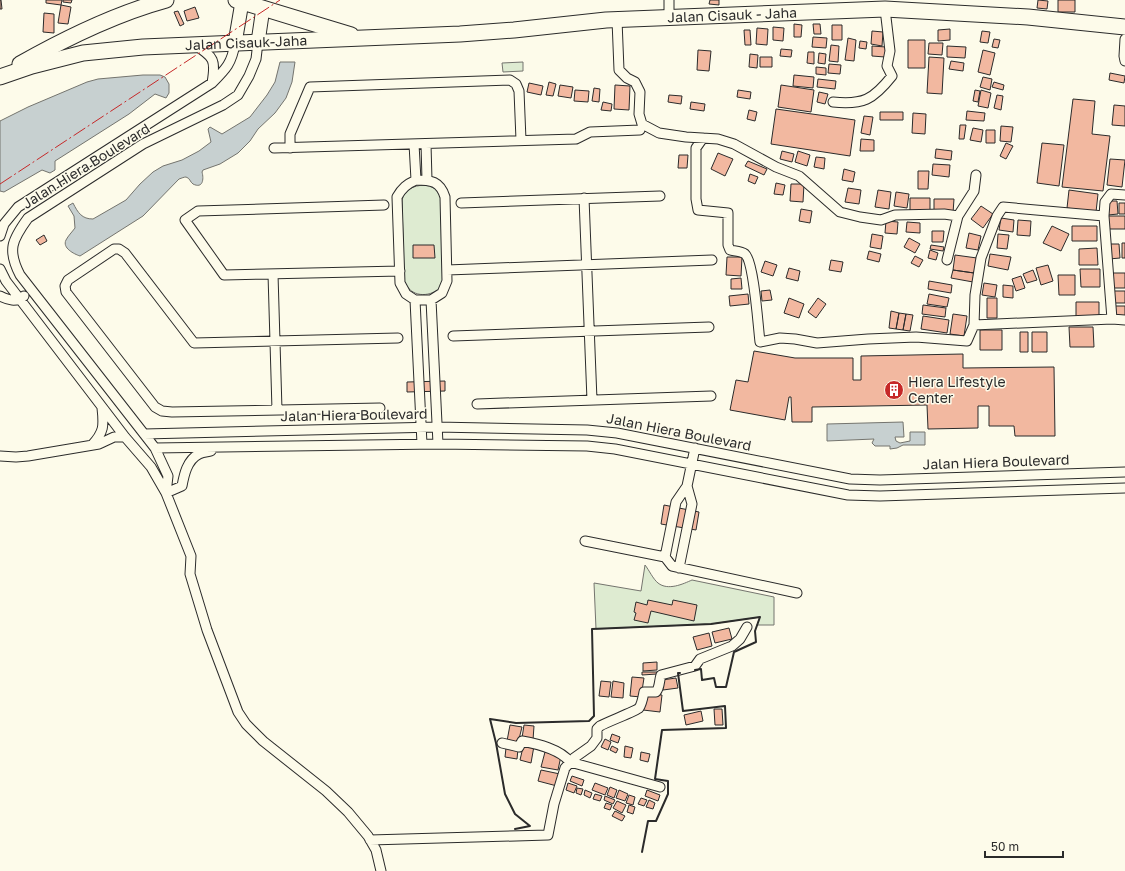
<svg xmlns="http://www.w3.org/2000/svg" width="1125" height="871" viewBox="0 0 1125 871" font-family="'Golos Text',sans-serif">
	<style>
		.green { fill: #deebd1; stroke: #74746e }
		.water { fill: #c7d0d0; stroke: #74746e }
		.building { fill: #f2b8a0; stroke: #2b2b2b }
		.lines { fill: none; stroke-linecap: round; stroke-linejoin: round }
		.street-casing { stroke: #2b2b2b; stroke-width: 11 }
		.secondary-casing { stroke: #2b2b2b; stroke-width: 15 }
		.primary-casing { stroke: #2b2b2b; stroke-width: 17 }
		.street { stroke: #fdfbea; stroke-width: 9 }
		.secondary { stroke: #fdfbea; stroke-width: 13 }
		.primary { stroke: #fdfbea; stroke-width: 15 }
		.wall { stroke: #2b2b2b; stroke-width: 2 }
		.power { stroke: #c62828; stroke-width: 1; stroke-dasharray: 14 3 2 3; stroke-linecap: butt }
		.labels { text-anchor: middle; stroke-width: 3; stroke-linejoin: round; paint-order: stroke }
		.street-label { font-size: 14px; fill: #2b2b2b; stroke: #fdfbea }
		.poi-label { font-size: 14px; fill: #2b2b2b; stroke: #fdfbea; text-anchor: start }
	</style>
	<rect width="100%" height="100%" fill="#fdfbea"/>
	<path class="green" d="M523 62V71L503 72 502 63Z
		M424 185C433 187 437 188 441 198L443 283 441 288C427 298 412 297 404 282L402 200C405 189 413 186 424 185Z
		M645 565C649 570 653 579 658 583 668 591 683 584 692 580L774 597V625H757L760 617 711 624 596 629 594 583 641 591Z"/>
	<path class="water" d="M280 62H295L292 82 286 98 275 113 258 129 250 141 238 153 220 164 203 170 202 172C204 179 203 189 193 184 190 182 190 178 186 177 184 177 182 178 179 179L143 216 80 256C74 254 62 248 66 240 68 236 72 232 75 228L74 216 68 206 73 203C78 213 82 219 93 219L126 200 140 184 153 172 163 166 182 160 199 151 211 142 208 129 210 127 222 134 250 117 267 95 275 82Z
		M143 75H160L165 77 169 84V93L166 98 155 94 129 114 55 161V170L50 173 42 170 4 192 0 191V121L28 107 87 82 98 79Z
		M903 422 904 437H895L896 441 900 443 910 441V432H925V445H903L897 448 890 449V446H875L872 443 874 439 827 441V424Z"/>
	<path class="building" d="M0 0H1L2 9H0Z
		M46 0H62L61 5 46 3Z
		M63 0H72L71 3 63 2Z
		M710 0H719V5L709 4Z
		M1038 0 1048 1 1047 9 1037 8Z
		M1058 0H1075V12H1058Z
		M61 5 71 7 68 24 58 23Z
		M195 7 199 18 187 21 184 11Z
		M178 11 184 24 180 26 174 12Z
		M44 13 54 14V33L43 32Z
		M794 24 802 25 801 37H794Z
		M813 24H820L821 34H814Z
		M832 25H842V40H832Z
		M773 27 784 28 783 41 773 40Z
		M757 28 768 29 767 45 756 44Z
		M950 29V40L938 41V30Z
		M744 30H750L751 45H745Z
		M872 31 883 32 882 46 871 44Z
		M982 31 990 32 988 43 980 42Z
		M813 37 827 38 826 48 812 47Z
		M848 38 856 40 854 61 845 60Z
		M994 39 1000 40 998 48 992 47Z
		M908 40H925V68H908Z
		M860 41 867 42 866 49 859 48Z
		M929 43H943L942 55 928 54Z
		M831 45 839 46 838 62 829 61Z
		M872 46 886 47 885 57 872 56Z
		M947 46 966 47 965 58 947 57Z
		M781 49 792 50 791 57 780 56Z
		M698 50 711 51 709 71 697 70Z
		M983 50 995 53 990 75 978 72Z
		M808 52H814V64L807 63Z
		M819 53 826 54 825 64 818 63Z
		M750 54 758 55 757 68 749 67Z
		M760 57H772V67H760Z
		M929 57 944 58 942 94 927 93Z
		M951 61 964 63 963 71 949 69Z
		M829 64 841 65 840 74 828 73Z
		M816 67 826 68V75L816 74Z
		M1110 73 1125 76 1124 83 1109 80Z
		M794 75 814 77 813 88 793 86Z
		M983 77 992 79 990 90 980 87Z
		M818 79 836 81 835 89 817 87Z
		M549 82 556 84 553 96 546 95Z
		M994 82 1004 85 1003 90 992 87Z
		M529 83 543 86 541 95 527 92Z
		M560 85 573 87 571 98 558 96Z
		M615 85 630 86 629 110 614 109Z
		M781 85 814 90 811 112 778 107Z
		M594 88 600 89 599 102 592 101Z
		M575 90 589 91 588 102 574 101Z
		M738 90 751 92 750 99 737 97Z
		M975 90 980 91 978 102 973 101Z
		M981 90 991 93 988 108 978 106Z
		M819 92 828 94 825 104 817 102Z
		M669 95 682 96 681 104 668 102Z
		M997 95 1003 96 1001 110 994 108Z
		M1073 99 1095 101 1092 134 1110 136 1103 191 1062 187Z
		M603 102 612 104 611 111 601 110Z
		M691 102 705 104 704 111 690 109Z
		M1114 105 1125 106V126L1112 125Z
		M776 109 855 120 850 156 771 144Z
		M749 110 757 112 755 121 747 119Z
		M967 111 985 113 984 121 966 120Z
		M880 112H903V120H880Z
		M913 113 926 114 925 134 912 133Z
		M864 116 873 117 870 135 861 133Z
		M960 125H966L964 139H959Z
		M1001 126 1013 127 1011 142 1000 141Z
		M973 128 983 130 981 142 970 140Z
		M986 130H995V143H986Z
		M861 139 874 140V151H860Z
		M1006 143 1013 146 1006 159 1000 156Z
		M1042 143 1064 145 1059 186 1037 183Z
		M936 149 952 151 951 160 935 158Z
		M782 151 794 154 792 162 780 159Z
		M798 151 810 155 807 166 795 162Z
		M718 153 733 159 725 176 711 169Z
		M679 155H688L687 168H678Z
		M816 157 825 158 824 169 814 167Z
		M1110 159 1125 160 1122 187 1107 185Z
		M748 161 767 169 764 175 745 166Z
		M933 164 950 165 949 177 932 175Z
		M844 169 855 172 853 182 842 180Z
		M918 171H929L928 189H918Z
		M750 174 758 177 755 184 748 181Z
		M776 183 785 185 783 195 774 194Z
		M791 184H804L803 202 790 201Z
		M848 188 861 190 859 204 845 202Z
		M878 190 891 192 889 209 875 207Z
		M1069 190 1098 194 1096 212 1067 208Z
		M896 192 909 194 907 208 894 206Z
		M910 198H930V211H910Z
		M934 199H954L953 213H934Z
		M1108 201H1117L1118 214 1108 215Z
		M1119 203H1125V214H1119Z
		M981 206 993 214 983 228 971 219Z
		M801 209 812 211 810 223 799 221Z
		M1108 216H1125V229H1108Z
		M1001 218 1014 220 1013 232 999 230Z
		M1018 220 1031 221 1030 236 1017 235Z
		M886 221 898 222 897 234 885 233Z
		M907 222 920 223V233L906 232Z
		M1052 226 1069 234 1061 251 1043 243Z
		M1072 226H1097V241H1072Z
		M932 231H944L943 242H932Z
		M969 233 981 236 978 250 966 248Z
		M872 234 883 236 881 249 870 247Z
		M998 234 1009 235 1007 249 997 248Z
		M44 235 47 241 40 245 36 240Z
		M909 238 920 244 915 253 904 247Z
		M1122 243H1125V258H1122Z
		M1109 244H1119L1120 258 1109 259Z
		M413 245H434L435 258H413Z
		M931 245 944 247 943 251 930 249Z
		M1097 248 1098 265H1079V249Z
		M930 250 938 253 936 260 928 258Z
		M869 251 881 254 879 262 867 259Z
		M990 254 1011 257 1008 270 988 266Z
		M955 255 977 258 974 273 953 270Z
		M915 256 923 260 919 267 911 263Z
		M727 257H742L741 276 726 275Z
		M831 260 843 262 841 272 829 270Z
		M765 261 777 265 773 276 761 272Z
		M1048 265 1053 281 1041 285 1036 268Z
		M789 268 800 271 798 281 786 278Z
		M1080 269H1100V287H1081Z
		M953 270 974 273 973 282 951 278Z
		M1033 270 1037 280 1027 283 1023 274Z
		M1112 273H1125V288H1112Z
		M1058 275H1075V295H1059Z
		M1021 276 1025 288 1016 291 1012 279Z
		M741 278 742 289H731V279Z
		M929 281 952 285 951 293 928 289Z
		M984 283 997 285 995 297 982 295Z
		M1003 285 1013 286V298L1003 297Z
		M770 290 772 300 762 301 761 291Z
		M1112 291H1125V303H1112Z
		M748 294 749 304 730 306 729 296Z
		M929 294 949 298 947 307 927 304Z
		M789 298 804 304 799 318 784 313Z
		M818 298 826 304 816 318 808 312Z
		M987 298H997V318H987Z
		M1076 302H1099V317H1076Z
		M923 305 946 308 945 317 922 314Z
		M1113 306H1125V317H1113Z
		M891 311 899 313 896 329 889 328Z
		M899 313 906 314 903 330 896 329Z
		M906 314 913 315 910 331 903 330Z
		M953 314 967 316 964 336 950 334Z
		M923 316 949 320 947 333 921 329Z
		M1069 327H1093L1094 347H1070Z
		M980 330H1002V350H980Z
		M1020 332H1028V352H1020Z
		M1032 332H1047V352H1032Z
		M754 351 795 358H853V380H861V356L963 354V368L1054 367 1055 436H1015L1014 426H989V406H978V428L928 429 927 405 812 407V422H792L791 397H789L785 420 730 410 736 380 748 382Z
		M445 381V391L407 392V382Z
		M664 505 699 512 696 530 661 524Z
		M648 600 672 605 673 600 697 605 694 621 651 611 648 623 634 620 636 613 634 612 636 602 647 605Z
		M729 628 732 639 715 643 712 632Z
		M709 633 712 646 697 650 693 637Z
		M657 662V670L643 671V663Z
		M642 672H657V674L642 675Z
		M632 677 644 678 641 697 630 696Z
		M676 678 678 688 663 690 662 680Z
		M601 681 611 682 609 697 599 696Z
		M613 681 624 683 623 698 611 697Z
		M645 693 662 695 660 712 643 710Z
		M714 709H722L723 725H715Z
		M701 711 703 721 686 725 684 715Z
		M510 725 522 727 518 743 507 741Z
		M524 725 534 726 533 740 522 738Z
		M612 734 620 737 618 743 610 740Z
		M605 739 611 742 608 750 601 747Z
		M524 743 534 746 531 763 520 760Z
		M612 746 618 749 616 753 610 750Z
		M625 746 633 748 631 758 624 757Z
		M506 748 518 749 517 759 505 757Z
		M545 752 561 756 558 770 541 767Z
		M641 752 650 754 648 762 640 760Z
		M541 770 560 774 557 786 538 781Z
		M572 776 584 780 582 786 570 781Z
		M568 783 577 786 574 793 566 790Z
		M595 783 608 788 605 795 592 790Z
		M610 787 617 790 614 798 607 795Z
		M577 788 583 789 581 795 576 793Z
		M585 790 592 793 590 798 584 795Z
		M619 790 628 794 625 801 616 798Z
		M647 790 660 795 658 801 645 796Z
		M595 794 602 796 600 801 593 799Z
		M629 795 635 797 633 805 626 803Z
		M605 796 615 800 613 804 604 800Z
		M641 798 647 800 644 806 638 804Z
		M649 800 655 803 653 809 646 807Z
		M617 801 626 805 622 813 613 808Z
		M606 803 612 805 610 810 604 808Z
		M629 805 635 807 633 814 627 812Z
		M615 811 625 816 622 821 612 816Z"/>
	<g class="lines">
		<defs>
			<path id="street" d="M669 0V18
				M617 20 619 70 627 78 635 82 640 92 639 114 642 124 659 133 686 137 718 139 734 144 776 167 799 176 840 212 860 217 881 220 895 215 944 214 958 216
				M1125 39 1124 56 1125 61
				M195 45C214 57 216 60 212 83
				M833 102C863 105 873 100 892 76L887 66 890 51 885 9
				M703 138 696 148V199L698 210 728 213V245L730 250C734 251 741 251 745 254 754 262 758 326 760 342L780 338 795 339 817 343 868 339 916 337 967 341 974 325 975 295 981 258 997 216 1003 207 1104 216
				M414 144 416 180
				M426 144 427 180
				M274 148 576 139 590 132 640 130
				M290 148V134L310 87 510 80 516 84 519 91 521 140
				M416 180C431 180 440 181 445 197L447 281 442 293 431 300H415L406 294 400 283 397 197C402 188 407 184 416 180Z
				M584 198 592 400
				M461 203 660 196
				M384 205 198 211 185 220 224 275 400 271
				M0 236 4 224 18 207 212 83C226 69 232 63 235 43
				M947 260 958 216 974 191 976 175
				M0 269 6 281 125 437 151 467 166 493 191 556 190 574 207 630 238 712 246 724 263 741 326 791 348 812 368 836 376 850 381 871
				M447 270 712 260
				M273 274 277 410
				M0 296C8 300 16 303 24 296
				M415 300 422 444
				M431 300 438 444
				M1112 319 1125 320
				M974 325 1112 319 1104 216 1105 202 1111 194 1125 195
				M453 336 709 327
				M477 404 711 396
				M380 408 172 412 162 411 155 407 66 292 65 286 68 280 114 249H119L125 253 194 343 398 338
				M144 434 437 427 587 430 617 433 850 479 880 480 1125 472
				M92 445C104 432 104 426 102 408
				M155 448 438 444 587 446 615 449 848 495 880 496 1125 488
				M0 456 16 457 28 456 99 444 114 437H125
				M166 493 168 476 155 448 20 275C7 250 12 240 28 218L143 144 223 105 238 95 249 76 256 59 258 42
				M166 493 182 486C184 475 187 460 199 454 203 452 207 452 211 451
				M585 541 665 557 672 566 797 593
				M665 557 676 502 687 486 695 448
				M679 568 692 504 687 486
				M502 743 519 747 522 741C538 744 560 749 570 762L660 787
				M370 840 548 835 554 804 565 768 574 758 591 746 597 738V729L600 726C607 722 636 711 639 708 642 704 643 697 644 692H656C660 687 659 681 661 675L695 666 700 659 732 646 740 639 747 627"/>
			<path id="secondary" d="M258 42 263 8
				M235 43 242 2"/>
			<g id="primary">
				<path d="M236 0 351 35"/>
				<path d="M20 64C66 38 115 14 166 0"/>
				<path id="s1" d="M0 77 32 66 83 53 143 47 460 34 514 30 606 20 885 9 1028 17 1125 27"/>
			</g>
		</defs>
		<use href="#street" class="street-casing"/>
		<use href="#secondary" class="secondary-casing"/>
		<use href="#primary" class="primary-casing"/>
		<use href="#street" class="street"/>
		<use href="#secondary" class="secondary"/>
		<use href="#primary" class="primary"/>
		<path class="wall" d="M515 829 530 826 515 814 505 794 496 743 490 719 516 723 589 721 594 716 592 629 711 624 760 617 755 631 756 642 734 652 726 687H716L714 678 702 680 701 669 695 670
			M642 852 648 821H656L668 794V781L655 779 662 730 726 728 725 706 683 711 678 673H680"/>
		<path class="power" d="M0 184 280 0"/>
	</g>
	<defs>
		<symbol id="building-disc" viewBox="-11 -11 22 22"><circle r="9.5" fill="#c62828" stroke="#fdfbea"/><path d="M-4-6H4V6H1V3H-1V6H-4ZM-2.5-4.3h1.7v1.8h-1.7ZM.8-4.3h1.7v1.8H.8ZM-2.5-1h1.7V.8h-1.7ZM.8-1h1.7V.8H.8Z" fill="#fff"/></symbol>
	</defs>
	<g fill-rule="evenodd">
		<use href="#building-disc" x="883" y="379" width="22" height="22"/>
	</g>
	<g class="labels">
		<g class="street-label">
			<text dy="5" stroke="none"><textPath href="#s1" startOffset="737">Jalan Cisauk - Jaha</textPath></text>
			<text dy="5" stroke="none"><textPath href="#s1" startOffset="250">Jalan Cisauk-Jaha</textPath></text>
			<text transform="translate(86 166) rotate(-32)" y="5">Jalan Hiera Boulevard</text>
			<text transform="translate(354 415) rotate(-1)" y="5">Jalan Hiera Boulevard</text>
			<text transform="translate(679 432) rotate(11)" y="5">Jalan Hiera Boulevard</text>
			<text transform="translate(996 462) rotate(-2)" y="5">Jalan Hiera Boulevard</text>
		</g>
		<g class="poi-label">
			<text x="908" y="387">Hiera Lifestyle<tspan x="908" dy="16">Center</tspan></text>
		</g>
	</g>
	<path d="M985 851v6h78v-6" fill="none" stroke="#2b2b2b" stroke-width="2"/>
	<text x="991" y="851" font-size="12" fill="#2b2b2b" stroke="#fdfbea" stroke-width="3" paint-order="stroke">50 m</text>
</svg>
